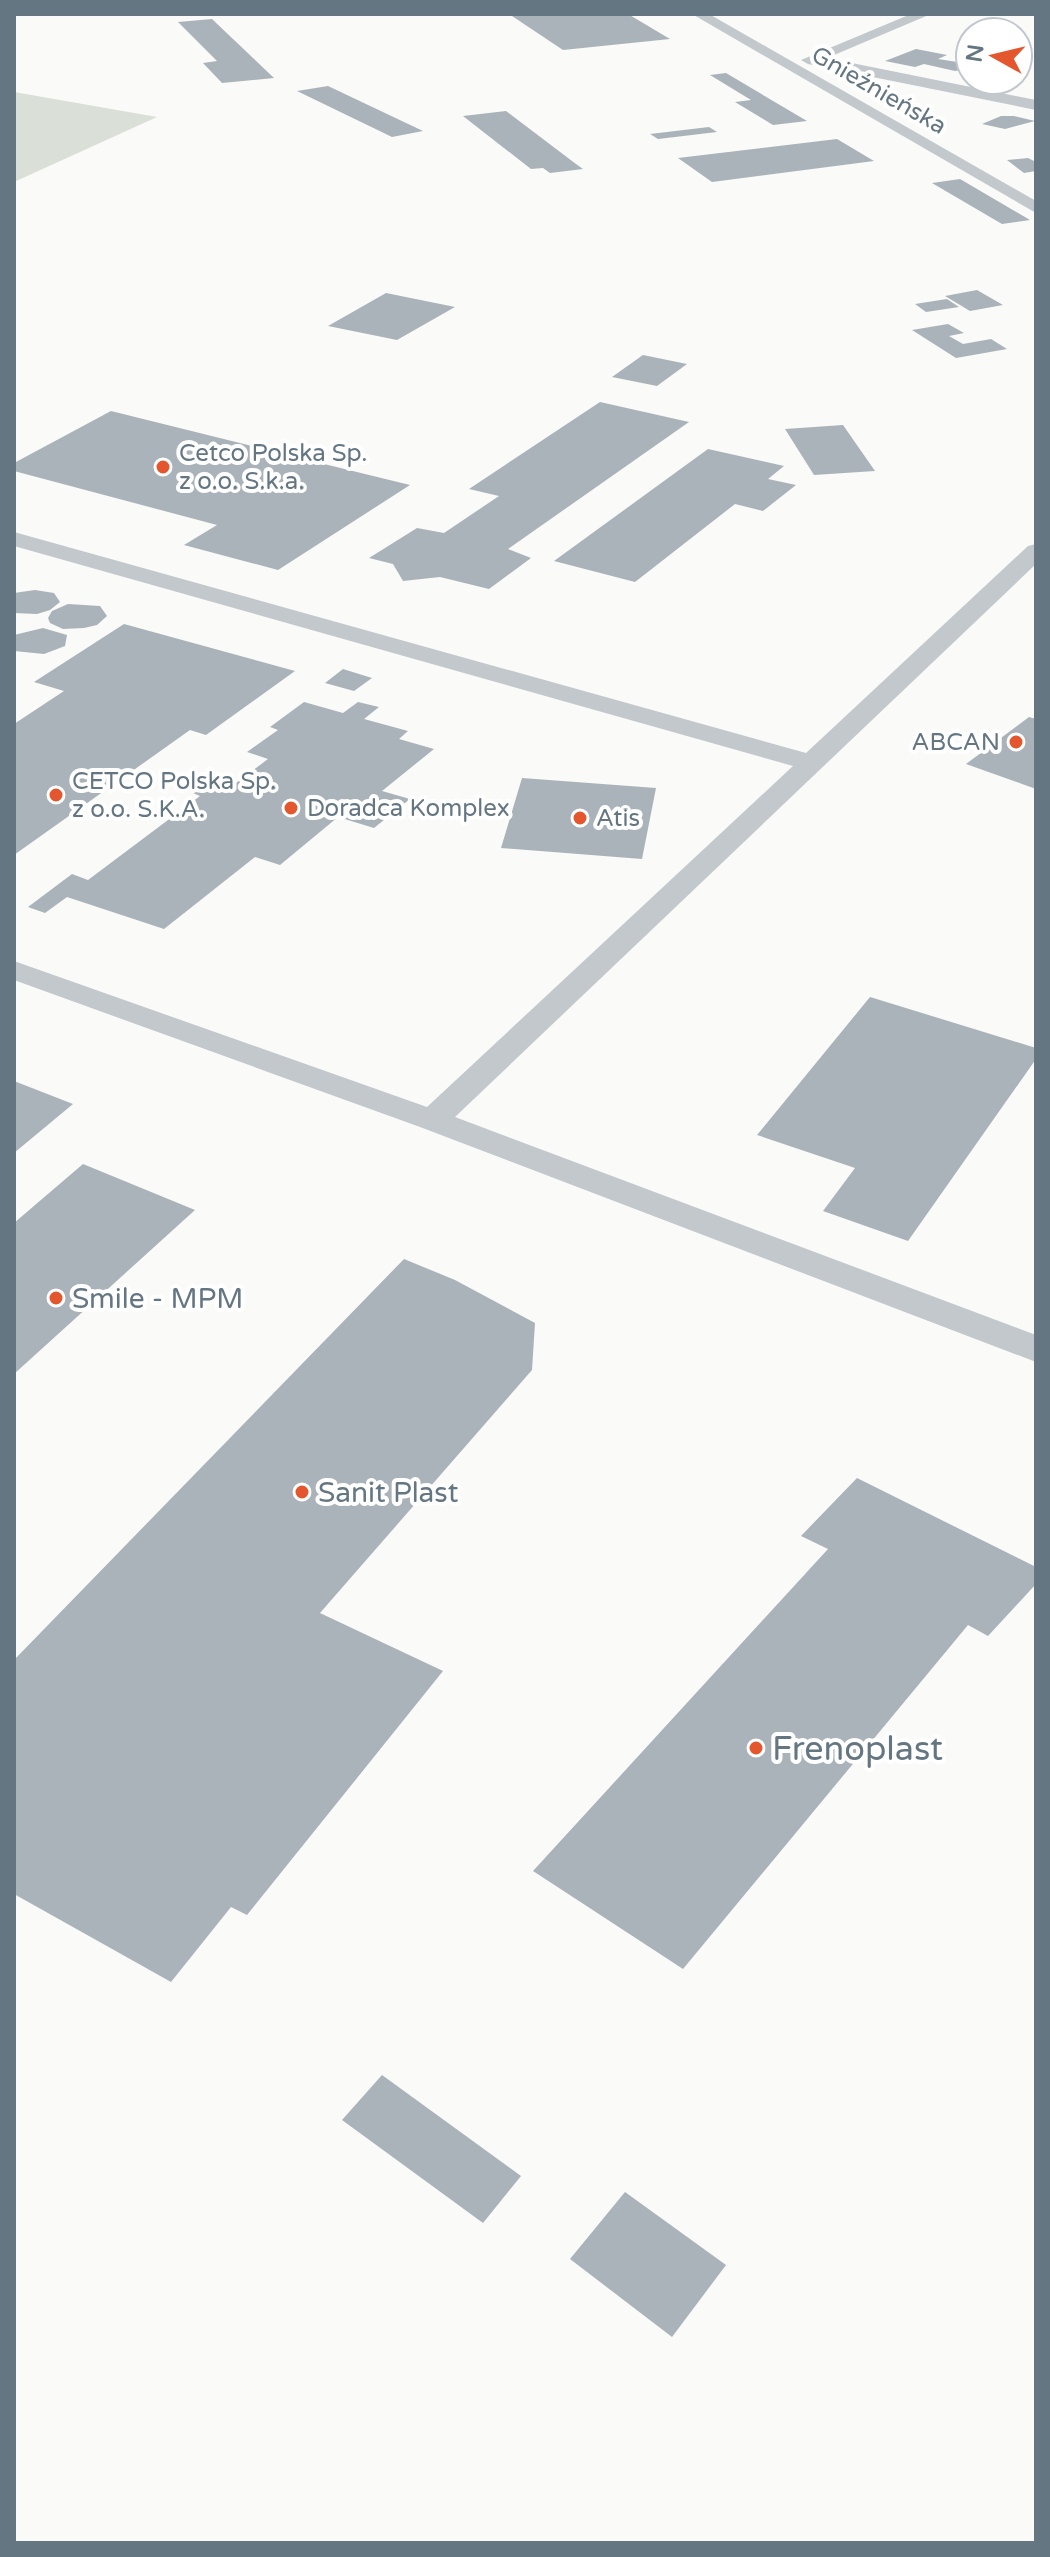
<svg xmlns="http://www.w3.org/2000/svg" width="1050" height="2557" viewBox="0 0 1050 2557" font-family="'Varela Round',sans-serif">
	<style>
		.green { fill: #dadfd7 }
		.building { fill: #aab3b9 }
		.lines { fill: none; stroke-linecap: round; stroke-linejoin: round }
		.street { fill: #c3c8cc; fill-rule: evenodd }
		.poi-dot { fill: #e4572e; stroke: #fff; stroke-width: 3 }
		.labels { text-anchor: middle; stroke-width: 8; stroke-linejoin: round; paint-order: stroke }
		.far-street-label { font-size: 24px; fill: #657683; stroke: #fff }
		.far-poi-label { font-size: 24px; fill: #657683; stroke: #fff; text-anchor: start }
		.poi-label { font-size: 28px; fill: #657683; stroke: #fff; text-anchor: start }
		.near-poi-label { font-size: 34px; fill: #657683; stroke: #fff; text-anchor: start }
	</style>
	<rect width="100%" height="100%" fill="#fafaf8"/>
	<path class="green" d="M14 92 157 117 14 182Z"/>
	<path class="building" d="M509 14H628L670 39 563 50Z
		M212 19 253 58 274 78 222 83 203 63 217 61 178 22Z
		M916 49 947 55 938 59 970 64V68L955 71 924 64 915 67 885 61Z
		M726 73 768 98 807 121 773 125 735 102 751 100 710 75Z
		M328 86 423 131 392 137 297 91Z
		M506 111 576 164 583 169 550 173 543 168 531 169 463 116Z
		M1001 116H1014L1035 121 1005 129 982 124Z
		M709 127 717 132 658 139 650 134Z
		M837 139 874 161 712 182 678 158Z
		M1028 158 1036 162V171L1024 173 1007 160Z
		M960 179 1030 220 1002 224 932 183Z
		M977 290 1003 305 970 311 945 296Z
		M386 293 455 307 397 340 328 326Z
		M947 299 959 307 926 312 915 304Z
		M948 324 964 333 949 336 963 344 991 339 1007 349 956 358 912 330Z
		M643 355 687 364 657 386 612 377Z
		M600 402 689 422 508 549 531 558 489 589 440 577 403 581 393 564 369 558 417 528 444 533 499 496 469 489Z
		M111 411 320 463 410 485 278 570 184 545 217 525 14 471V463Z
		M843 425 875 471 814 475 785 429Z
		M708 449 784 466 768 479 796 485 763 511 735 504 635 582 554 561Z
		M35 590 54 593 60 602 50 610 37 614 14 613V593Z
		M68 604 100 606 107 616 97 625 84 628 63 629 50 623 48 618 52 611Z
		M124 624 295 671 206 735 190 730 14 855V724L64 691 34 682Z
		M43 628 67 635 65 646 44 654 14 651V635Z
		M343 669 372 678 354 691 325 683Z
		M304 702 343 713 358 702 379 707 364 719 408 731 399 739 434 749 382 791 410 799 374 828 338 817 280 865 255 857 164 929 67 897 45 913 28 907 72 874 88 880 200 796 193 793 211 779 232 786 268 759 247 752 278 730 270 727Z
		M1029 717 1036 719V789L966 764Z
		M522 778 656 788 642 859 501 848Z
		M870 997 1036 1048V1059L908 1241 823 1211 855 1168 757 1135Z
		M14 1081 73 1104 14 1153Z
		M83 1164 195 1210 14 1374V1223Z
		M404 1259 455 1280 535 1323 532 1370 320 1613 443 1671 247 1915 231 1907 171 1982 14 1894V1660Z
		M857 1478 1036 1567V1584L988 1636 968 1625 683 1969 533 1871 828 1549 801 1536Z
		M382 2075 521 2176 483 2223 342 2120Z
		M625 2192 726 2265 672 2337 570 2259Z"/>
	<g class="lines">
		<path class="street" d="M692 14H709L1036 201V213Z
			M911 14H931L827 58 1036 100V110L808 64 801 60Z
			M14 532 806 753 1028 546 1036 544V564L455 1117 1036 1335V1362L420 1127 14 980V961L427 1107 793 766 14 546Z"/>
	</g>
	<g class="poi-dot">
		<circle cx="163" cy="467" r="8"/>
		<circle cx="1016" cy="742" r="8"/>
		<circle cx="56" cy="795" r="8"/>
		<circle cx="291" cy="808" r="8"/>
		<circle cx="580" cy="818" r="8"/>
		<circle cx="56" cy="1298" r="8"/>
		<circle cx="302" cy="1492" r="8"/>
		<circle cx="756" cy="1748" r="8"/>
	</g>
	<g class="labels">
		<g class="far-street-label">
			<text transform="translate(879 90) rotate(30)" y="8">Gnieźnieńska</text>
		</g>
		<g class="far-poi-label">
			<text x="179" y="461">Cetco Polska Sp.<tspan x="179" dy="28">z o.o. S.k.a.</tspan></text>
			<text x="1000" y="750" text-anchor="end">ABCAN</text>
			<text x="72" y="789">CETCO Polska Sp.<tspan x="72" dy="28">z o.o. S.K.A.</tspan></text>
			<text x="307" y="816">Doradca Komplex</text>
			<text x="596" y="826">Atis</text>
		</g>
		<g class="poi-label">
			<text x="72" y="1308">Smile - MPM</text>
			<text x="318" y="1502">Sanit Plast</text>
		</g>
		<g class="near-poi-label">
			<text x="772" y="1760">Frenoplast</text>
		</g>
	</g>
	<rect width="1050" height="2557" fill="none" stroke="#657683" stroke-width="32"/>
	<g transform="translate(994 56) rotate(278)"><circle r="38" fill="#ffffff" stroke="#c1c8cd" stroke-width="2"/>
	<path d="M0-6L14 30L0 20L-14 30Z" fill="#e4572e"/>
	<text y="-12" font-size="22" font-weight="bold" text-anchor="middle" fill="#657683">N</text>
	</g>
</svg>
